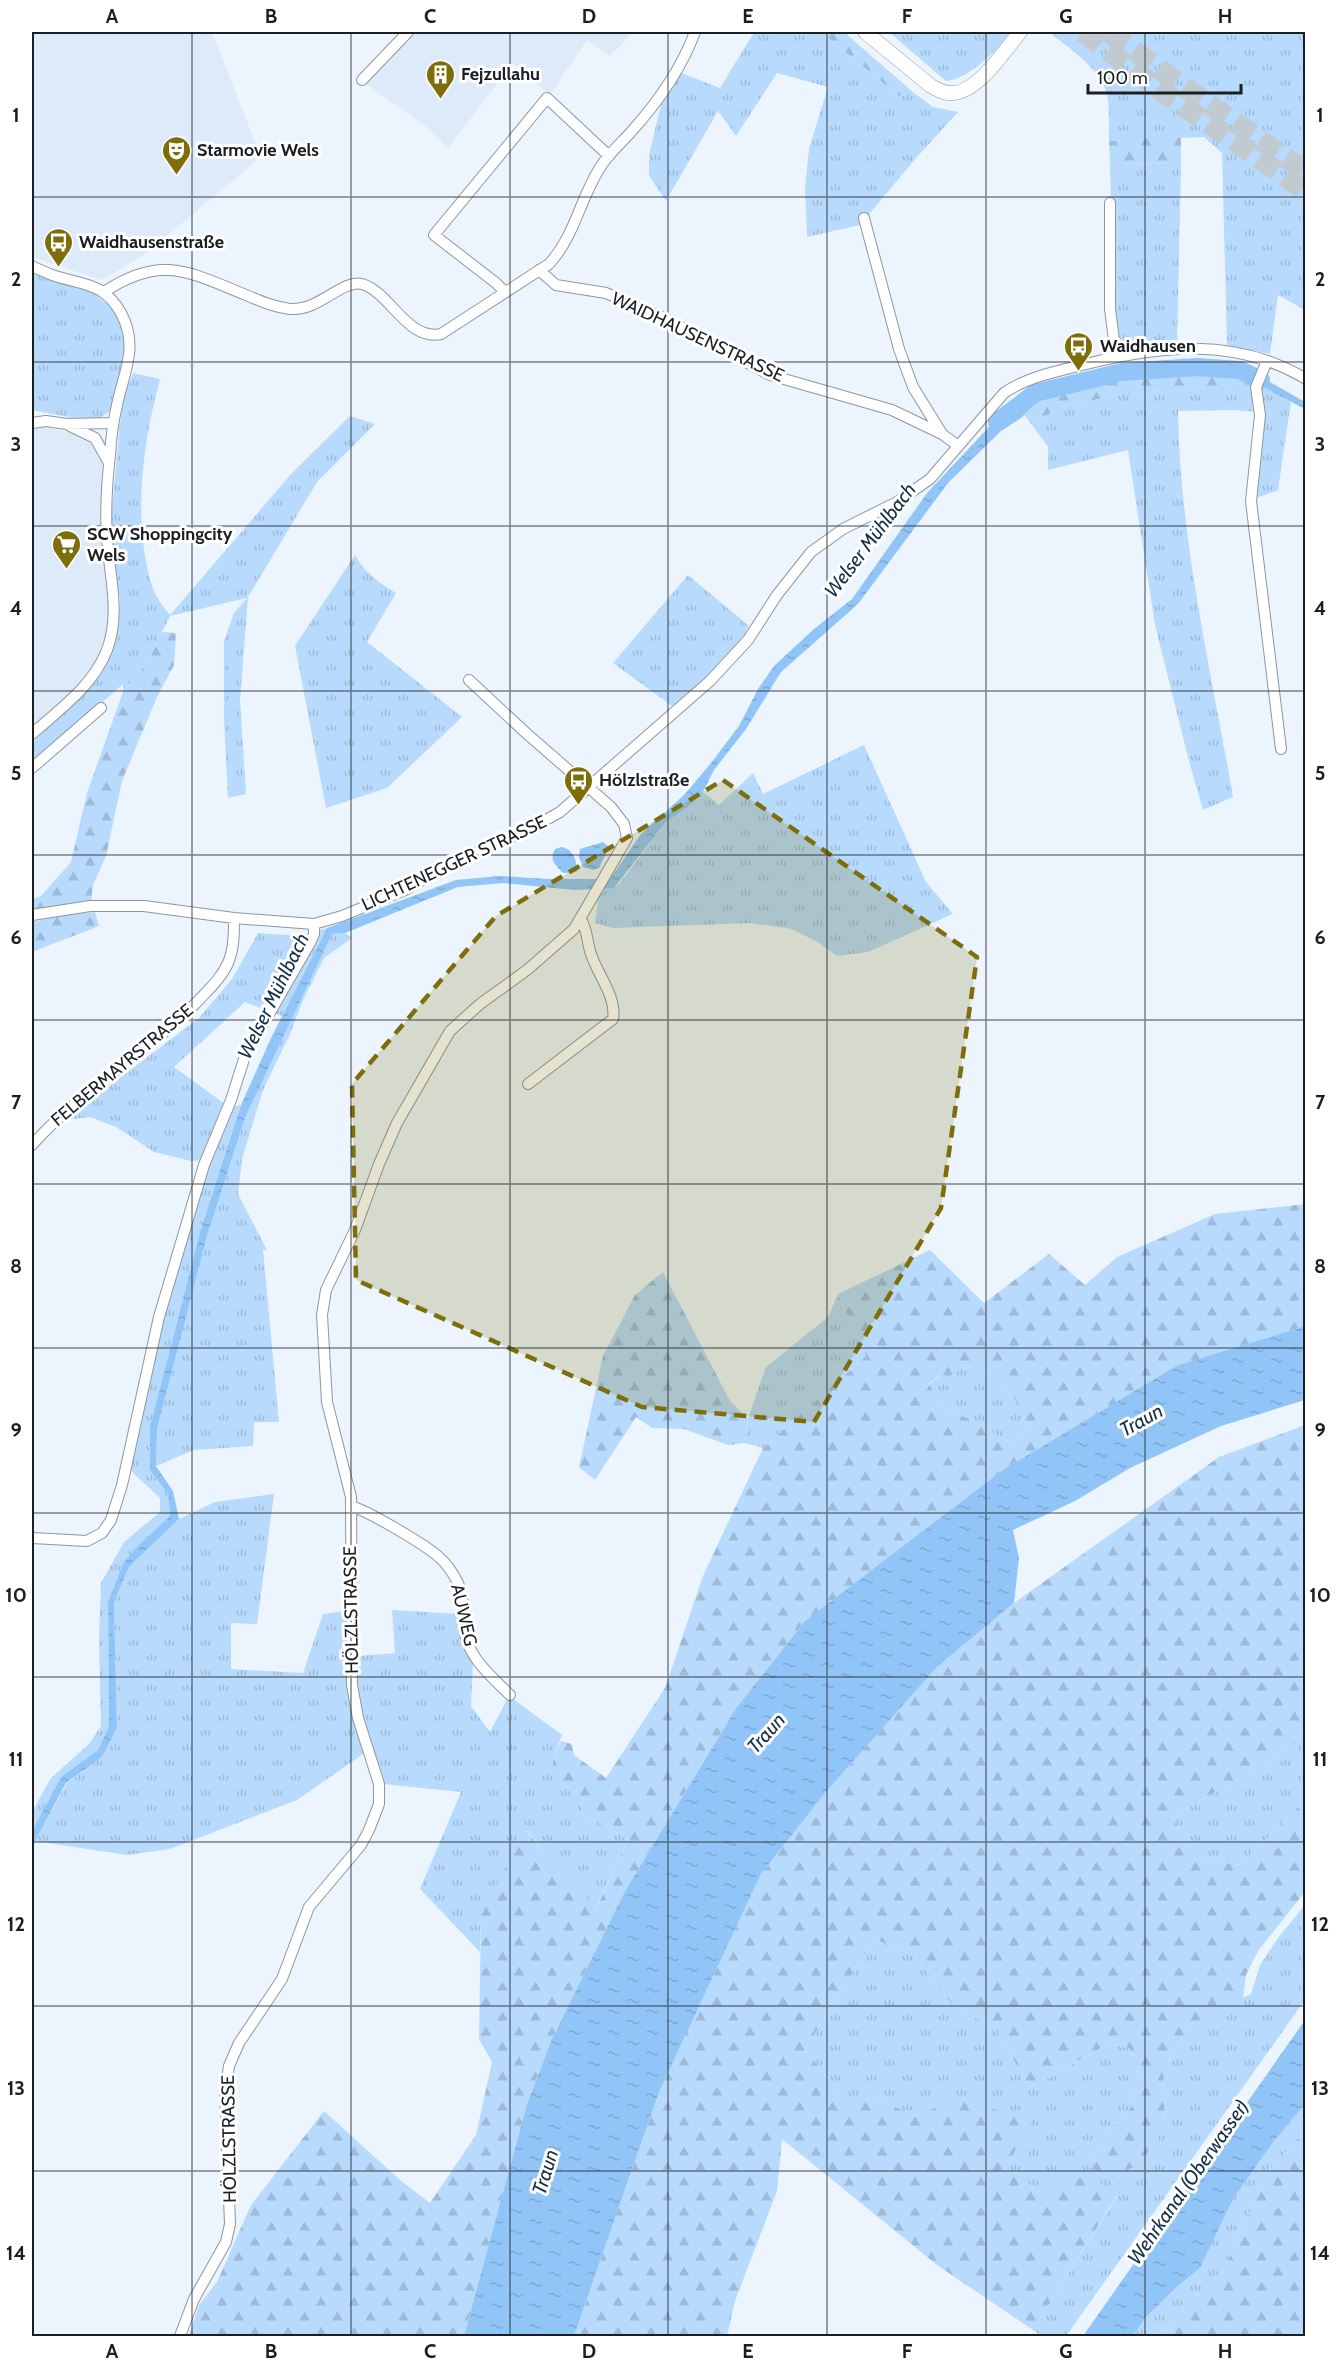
<svg xmlns="http://www.w3.org/2000/svg" width="1337" height="2368" viewBox="0 0 1337 2368" font-family="Cabin,sans-serif">
	<style>
		.built { fill: #dceaf9 }
		.grass { fill: url(#grass-tufts) }
		.forest { fill: url(#forest-firs); fill-rule: evenodd }
		.water { fill: url(#water-ripples) }
		.lines { fill: none; stroke-linecap: round; stroke-linejoin: round }
		.river { stroke: #91c5f7; stroke-width: 18 }
		.motorway-tunnel { stroke: #c2cad1; stroke-width: 21; stroke-dasharray: 21 10; stroke-linecap: butt }
		.minor-casing { stroke: #8e969e; stroke-width: 12 }
		.tertiary-casing { stroke: #8e969e; stroke-width: 15 }
		.minor { stroke: #fff; stroke-width: 10 }
		.tertiary { stroke: #fff; stroke-width: 14 }
		.marked { fill: #7e6e0a; fill-opacity: 0.2; stroke: #7e6e0a; stroke-width: 4.5; stroke-dasharray: 12 8; stroke-linejoin: round }
		.grid { fill: none; stroke: #1b1f22; stroke-width: 1.5; stroke-opacity: 0.55 }
		.labels { text-anchor: middle; stroke-width: 6; stroke-linejoin: round; paint-order: stroke }
		.poi-label { font-size: 18px; font-weight: bold; fill: #1b1f22; stroke: #fff; text-anchor: start }
		.street-label { font-size: 18px; fill: #1b1f22; stroke: #fff }
		.water-label { font-size: 20px; font-style: italic; fill: #143049; stroke: #fff }
		.neatline { fill: none; stroke: #1b1f22; stroke-width: 2 }
		.grid-label { font-size: 20px; text-anchor: middle; font-weight: bold; fill: #1b1f22 }
	</style>
	<defs>
		<pattern id="grass-tufts" width="24" height="20" patternUnits="userSpaceOnUse" patternTransform="scale(1.5)"><rect width="24" height="20" fill="#b7dafd"/><path d="M3 7l-1-3M5 7V3M7 7l1-3M15 17l-1-3M17 17v-4M19 17l1-3" fill="none" stroke="#9dbbd9"/></pattern>
		<pattern id="forest-firs" width="22" height="20" patternUnits="userSpaceOnUse" patternTransform="scale(1.5)"><rect width="22" height="20" fill="#b7dafd"/><path d="M5 1l3.5 6h-7zM16 11l3.5 6h-7z" fill="#9dbbd9"/></pattern>
		<pattern id="water-ripples" width="26" height="14" patternUnits="userSpaceOnUse" patternTransform="scale(1.5)"><rect width="26" height="14" fill="#91c5f7"/><path d="M2 4q2-2 4 0t4 0M15 11q2-2 4 0t4 0" fill="none" stroke="#7ca9d3"/></pattern>
	</defs>
	<rect width="100%" height="100%" fill="#ecf5fd"/>
	<path class="built" d="M32 32H212L261 157 145 254 102 280 32 257Z
		M416 32H633L610 56 587 40 550 95 513 63 448 148 424 125 364 83Z
		M43 427 82 435 98 451 104 471 101 528 110 601 107 630 98 656 85 680 32 728V429Z"/>
	<path class="grass" d="M747 32H821L899 96 914 93 933 107 958 112 917 157 860 225 807 237 805 188 809 149 828 87 777 73 736 136 718 111 666 201 649 175V155L661 105 681 73 720 88 753 34Z
		M889 32H1012C998 49 968 80 946 81Z
		M1049 32H1305V310L1278 295 1270 354 1227 345 1222 153 1204 137 1109 141C1108 123 1112 96 1101 80 1089 61 1066 46 1049 32Z
		M1110 163 1181 164 1177 346 1115 352Z
		M32 273 94 293 114 310 126 339 125 362 110 411 99 419 84 420 32 410Z
		M133 373 160 379C143 442 133 515 150 579 153 593 161 604 170 615L292 473 350 416 375 424 317 482 248 597 240 700 246 794 228 798 224 719V641L234 613 247 598 170 616 147 663 123 692V684L32 764V743L101 675 114 645 119 619 120 601 112 540V510L120 423 124 397Z
		M1237 373 1291 401 1278 490 1251 500 1260 412 1231 410 1178 411C1180 541 1211 670 1233 797L1203 810 1189 761 1155 625 1128 450 1048 470V447L1032 425 1060 407 1122 394 1234 386Z
		M355 555C364 572 379 583 396 593L367 642 462 717 387 788 326 808 295 646Z
		M688 575 749 626 731 657 672 706 613 663Z
		M864 745 926 882 953 914 868 952 837 956 819 943 792 929 751 923 613 928 595 923 600 888H614L620 883 665 823 693 803 703 792 719 805 753 773 763 794Z
		M327 928 282 1016 245 1002 174 1067 229 1107 241 1105 200 1232 168 1357 150 1470 168 1494 170 1516 142 1542 108 1602 109 1726 98 1750 61 1777 32 1831V1812L51 1778 89 1744 101 1726 99 1638 101 1583 124 1542 160 1512V1498L129 1469 160 1328 211 1159 191 1161 154 1152 116 1127 90 1117 64 1120 199 1018 232 979 258 933 300 936Z
		M345 933 352 938 324 958 303 1000 290 1034 263 1090 242 1159 238 1194 267 1250H263L279 1422H254L253 1446 194 1450 156 1466 157 1429 207 1236 245 1118 332 934Z
		M838 1294 866 1356 763 1448 745 1443 748 1418 766 1367 828 1317Z
		M963 1367 984 1369 1015 1400 1023 1417 1026 1430 1010 1443 971 1420 941 1406 929 1385 939 1376 947 1377Z
		M274 1494 257 1624 231 1623V1669L303 1673 323 1614 346 1611 347 1657 395 1653 392 1610 460 1614 462 1646 473 1661 471 1706 490 1732 509 1696 562 1735 553 1760V1778L582 1797 583 1814 628 1839 595 1910 526 1830 481 1915 480 1952 420 1889 461 1792 384 1784 366 1752 297 1800 170 1849 127 1855 35 1841 67 1783 102 1757 117 1728 114 1602 129 1567 179 1519 215 1502Z
		M1305 1736V1800L1241 1865 1196 1859 1172 1816 1259 1768Z
		M1305 1905V2000L1066 2336H1041L1033 2330 1118 2195 1047 2196 1004 2169 1031 2122 920 2117 873 2098H843L805 2049 874 1939 915 1956 953 2006 997 2028 1029 2088 1108 2044 1129 2048 1139 2066 1131 2107 1085 2164 1165 2127 1163 2069 1192 2023 1251 1994 1260 1965 1278 1938Z
		M1305 2104V2130L1269 2170 1225 2267 1157 2336H1133L1145 2318 1178 2286 1200 2268 1233 2199 1274 2141Z"/>
	<path class="forest" d="M821 32H844L914 93 899 96Z
		M1181 137V164L1110 163 1109 141Z
		M1194 371 1237 373 1235 386 1122 394 1060 407 1032 425 1024 415 1037 400 1121 377Z
		M162 632 176 633 174 665 157 697 122 781 106 856 93 885 91 903 32 914V899L41 896 71 862 87 793 123 692 147 663Z
		M95 912 99 926 32 952V922L69 914Z
		M1305 1204V1326L1178 1365 805 1621 737 1707 625 1891 552 2039 527 2104 464 2336H189L199 2305 217 2282 251 2205 324 2111 400 2180 430 2203 476 2135 492 2062 479 2039 481 1915 525 1830 596 1909 628 1839 583 1814 582 1797 553 1778V1760L561 1741 572 1744 574 1755 606 1778 665 1688 703 1576 763 1448 866 1356 838 1294 930 1250 984 1303 1049 1254 1085 1285 1117 1257 1215 1214ZM963 1367 984 1369 1015 1400 1023 1417 1026 1430 1010 1443 971 1420 941 1406 929 1384 938 1376 947 1378Z
		M663 1272 730 1401 748 1418 745 1443 728 1445 684 1429 652 1428 636 1417 595 1480 579 1467 603 1356 635 1295Z
		M1305 1425V1736L1259 1768 1172 1816 1196 1859 1241 1865 1305 1800V1892L1258 1951 1246 1975 1243 1999 1192 2023 1163 2069 1165 2127 1141 2163 1109 2180 1085 2164 1131 2107 1139 2066 1129 2048 1108 2044 1029 2088 997 2028 953 2006 915 1956 874 1939 805 2049 843 2098H873L920 2117 955 2095 1031 2122 1005 2169 1047 2196 1076 2168 1118 2194 1033 2330 937 2265 782 2139 777 2191 735 2301 727 2336H574L659 2092 761 1874 825 1793 937 1667 1014 1603 1219 1457Z
		M1305 2130V2336H1157L1225 2267 1269 2170Z"/>
	<path class="water" d="M1197 367 1240 370 1263 378 1305 402V409L1237 373 1194 371 1121 377 1038 400 1021 418 1001 431 948 483 858 604 781 672 746 729 714 770 703 792 693 803 665 823 614 888 575 890 503 883 458 887 345 933 332 934 245 1118 207 1236 157 1429 156 1466 173 1491 179 1519 129 1567 114 1602 117 1728 102 1757 66 1783 32 1847V1831L61 1777 98 1750 109 1726 108 1602 124 1562 142 1542 170 1516 168 1494 150 1470V1428L200 1232 241 1105 272 1036 327 928 456 880 500 876 549 879H610L641 834 685 794 711 763 739 726 758 689 774 666 814 629 852 599 927 493 989 427 1035 393 1122 372Z
		M603 842 609 847 599 868 593 870 583 867 579 857 580 849Z
		M562 847C574 850 577 861 577 872L563 873C555 865 549 860 555 849Z
		M1305 1326V1400L1221 1426 1130 1468 1075 1501 1013 1530 1019 1558 1014 1603 937 1667 825 1793 761 1874 659 2092 574 2336H464L527 2104 552 2039 625 1891 737 1707 805 1621 1003 1470 1178 1365Z
		M1305 2020V2104L1274 2141 1233 2199 1200 2268 1178 2286 1145 2318 1133 2336H1083Z"/>
	<g class="lines">
		<path class="river" d="M997 422 1035 393 1122 372 1197 367 1240 370 1261 380"/>
		<path class="motorway-tunnel" d="M1083 32 1159 89 1306 191
			M1109 32 1170 77 1306 172"/>
		<defs>
			<path id="minor" d="M362 80 408 32
				M1110 203V309L1116 356
				M864 218 899 349 913 387 942 434
				M32 266C38 269 45 272 52 275 82 285 104 282 121 313 139 346 124 372 117 405 113 422 111 438 110 455 107 482 105 510 107 537 109 575 121 612 107 650 93 686 60 709 32 734
				M539 270 556 285 606 293 664 318 770 375 892 410 942 434 957 445
				M104 292C161 254 189 272 246 295 260 301 274 307 290 309 320 311 342 279 362 284 390 292 407 341 441 334L549 264C576 235 581 194 603 163 611 152 622 142 631 132 658 102 681 70 695 32
				M505 292 496 283 434 235 547 98 609 156
				M1267 361 1256 387 1260 415 1251 501 1281 749
				M32 423 46 421 67 424 113 423
				M70 426 95 438 109 463
				M32 768 101 708
				M32 915 90 906H144L234 918 314 924 342 916 405 890 453 863 526 831 560 812 710 681 748 640 777 595 811 552 843 529 897 502 930 479 1004 393C1027 377 1055 372 1082 365 1157 346 1235 336 1306 379
				M528 1084 613 1019C617 996 596 973 590 951 587 940 587 929 581 919
				M32 1145C80 1091 145 1055 196 1003 207 991 221 979 228 963 234 949 234 933 234 918
				M351 1506C370 1512 424 1544 439 1557 447 1564 453 1573 458 1583 465 1598 462 1612 464 1628 467 1657 491 1676 510 1695
				M32 1538 87 1541 102 1533 111 1520 122 1485 159 1317 204 1165 231 1100 245 1056 311 941 314 934V924
				M180 2336 194 2299 226 2242 230 2224 225 2092 229 2066 239 2043 282 1979 309 1907 361 1845 369 1830 379 1804V1784L358 1718 352 1685 351 1497 327 1402 322 1315 326 1290 355 1230 379 1164 397 1123 450 1031 480 1004 527 970 574 929 627 838 624 824 611 807 526 733 469 680"/>
			<path id="tertiary" d="M865 32 931 86C938 90 945 94 953 93 978 92 1005 50 1020 32"/>
		</defs>
		<use href="#minor" class="minor-casing"/>
		<use href="#tertiary" class="tertiary-casing"/>
		<use href="#minor" class="minor"/>
		<use href="#tertiary" class="tertiary"/>
	</g>
	<path class="marked" d="M723 780 977 957 941 1208 814 1422 642 1407 356 1280 352 1084 496 916Z"/>
	<path class="grid" d="M192 32V2336M351 32V2336M510 32V2336M668 32V2336M827 32V2336M986 32V2336M1145 32V2336M32 197H1306M32 362H1306M32 526H1306M32 691H1306M32 855H1306M32 1020H1306M32 1184H1306M32 1348H1306M32 1513H1306M32 1677H1306M32 1842H1306M32 2006H1306M32 2171H1306"/>
	<defs>
		<symbol id="building-pin" viewBox="-11 -11 22 30"><path d="M0 17L-7.5 6A9.5 9.5 0 1 1 7.5 6Z" fill="#7e6e0a" stroke="#fff"/><path d="M-4-6H4V6H1V3H-1V6H-4ZM-2.5-4.3h1.7v1.8h-1.7ZM.8-4.3h1.7v1.8H.8ZM-2.5-1h1.7V.8h-1.7ZM.8-1h1.7V.8H.8Z" fill="#fff"/></symbol>
		<symbol id="theatre-pin" viewBox="-11 -11 22 30"><path d="M0 17L-7.5 6A9.5 9.5 0 1 1 7.5 6Z" fill="#7e6e0a" stroke="#fff"/><path d="M-5-5.5Q0-4 5-5.5V0Q5 5 0 6Q-5 5-5 0ZM-3.3-2.5H-1v1.5H-3.3ZM1-2.5H3.3v1.5H1ZM-2.8 1Q0 5.5 2.8 1Z" fill="#fff"/></symbol>
		<symbol id="bus-pin" viewBox="-11 -11 22 30"><path d="M0 17L-7.5 6A9.5 9.5 0 1 1 7.5 6Z" fill="#7e6e0a" stroke="#fff"/><path d="M-5-6H5V4H4V6H2V4H-2V6H-4V4H-5ZM-3.5-4V0h7V-4ZM-3.5 1.2v1.5H-2V1.2ZM2 1.2v1.5H3.5V1.2Z" fill="#fff"/></symbol>
		<symbol id="supermarket-pin" viewBox="-11 -11 22 30"><path d="M0 17L-7.5 6A9.5 9.5 0 1 1 7.5 6Z" fill="#7e6e0a" stroke="#fff"/><path d="M-6-5.5h2.5l.6 2H6L4.5 2H-2.5L-4.4-4H-6ZM-1.5 3.2a1.3 1.3 0 1 0 .1 0ZM3 3.2a1.3 1.3 0 1 0 .1 0Z" fill="#fff"/></symbol>
	</defs>
	<g fill-rule="evenodd">
		<use href="#building-pin" x="424" y="58" width="33" height="45"/>
		<use href="#theatre-pin" x="160" y="134" width="33" height="45"/>
		<use href="#bus-pin" x="42" y="226" width="33" height="45"/>
		<use href="#bus-pin" x="1062" y="330" width="33" height="45"/>
		<use href="#supermarket-pin" x="50" y="528" width="33" height="45"/>
		<use href="#bus-pin" x="562" y="764" width="33" height="45"/>
	</g>
	<g class="labels">
		<g class="poi-label">
			<text x="461" y="80">Fejzullahu</text>
			<text x="197" y="156">Starmovie Wels</text>
			<text x="79" y="248">Waidhausenstraße</text>
			<text x="1100" y="352">Waidhausen</text>
			<text x="87" y="540">SCW Shoppingcity<tspan x="87" dy="21">Wels</tspan></text>
			<text x="599" y="786">Hölzlstraße</text>
		</g>
		<g class="street-label">
			<text transform="translate(698 337) rotate(25)" y="6">WAIDHAUSENSTRASSE</text>
			<text transform="translate(454 863) rotate(-25)" y="6">LICHTENEGGER STRASSE</text>
			<text transform="translate(122 1065) rotate(-40)" y="6">FELBERMAYRSTRASSE</text>
			<text transform="translate(351 1610) rotate(-91)" y="6">HÖLZLSTRASSE</text>
			<text transform="translate(464 1615) rotate(77)" y="6">AUWEG</text>
			<text transform="translate(229 2139) rotate(-91)" y="6">HÖLZLSTRASSE</text>
		</g>
		<g class="water-label">
			<text transform="translate(870 540) rotate(-53)" y="7">Welser Mühlbach</text>
			<text transform="translate(273 996) rotate(-64)" y="7">Welser Mühlbach</text>
			<text transform="translate(1141 1420) rotate(-29)" y="7">Traun</text>
			<text transform="translate(766 1733) rotate(-48)" y="7">Traun</text>
			<text transform="translate(545 2172) rotate(-73)" y="7">Traun</text>
			<text transform="translate(1188 2182) rotate(-55)" y="7">Wehrkanal (Oberwasser)</text>
		</g>
	</g>
	<rect width="1337" height="2368" fill="none" stroke="#ffffff" stroke-width="66"/>
	<path d="M1088 84v9h153v-9" fill="none" stroke="#1b1f22" stroke-width="3"/>
	<text x="1097" y="84" font-size="18" fill="#1b1f22" stroke="#ffffff" stroke-width="4.5" paint-order="stroke">100 m</text>
	<rect x="33" y="33" width="1271" height="2302" class="neatline"/>
	<g class="grid-label">
		<text x="112" y="23">A</text>
		<text x="271" y="23">B</text>
		<text x="430" y="23">C</text>
		<text x="589" y="23">D</text>
		<text x="748" y="23">E</text>
		<text x="907" y="23">F</text>
		<text x="1066" y="23">G</text>
		<text x="1225" y="23">H</text>
		<text x="16" y="122">1</text>
		<text x="1320" y="122">1</text>
		<text x="16" y="286">2</text>
		<text x="1320" y="286">2</text>
		<text x="16" y="451">3</text>
		<text x="1320" y="451">3</text>
		<text x="16" y="615">4</text>
		<text x="1320" y="615">4</text>
		<text x="16" y="780">5</text>
		<text x="1320" y="780">5</text>
		<text x="16" y="944">6</text>
		<text x="1320" y="944">6</text>
		<text x="16" y="1109">7</text>
		<text x="1320" y="1109">7</text>
		<text x="16" y="1273">8</text>
		<text x="1320" y="1273">8</text>
		<text x="16" y="1437">9</text>
		<text x="1320" y="1437">9</text>
		<text x="16" y="1602">10</text>
		<text x="1320" y="1602">10</text>
		<text x="16" y="1766">11</text>
		<text x="1320" y="1766">11</text>
		<text x="16" y="1931">12</text>
		<text x="1320" y="1931">12</text>
		<text x="16" y="2095">13</text>
		<text x="1320" y="2095">13</text>
		<text x="16" y="2260">14</text>
		<text x="1320" y="2260">14</text>
		<text x="112" y="2358">A</text>
		<text x="271" y="2358">B</text>
		<text x="430" y="2358">C</text>
		<text x="589" y="2358">D</text>
		<text x="748" y="2358">E</text>
		<text x="907" y="2358">F</text>
		<text x="1066" y="2358">G</text>
		<text x="1225" y="2358">H</text>
	</g>
</svg>
